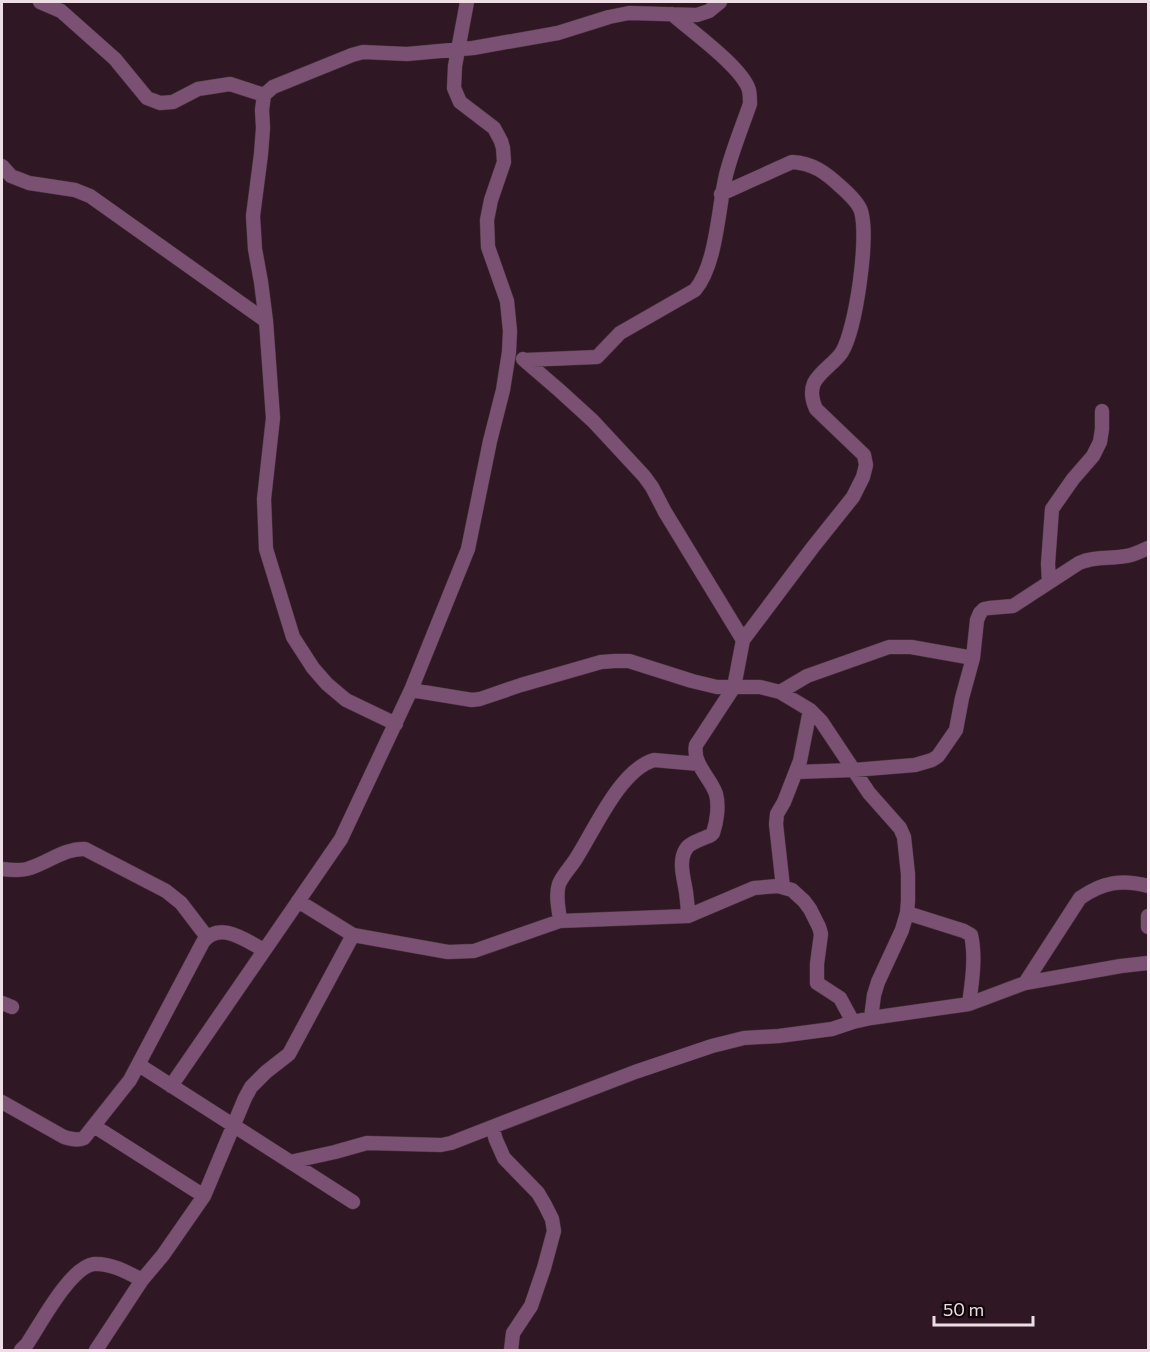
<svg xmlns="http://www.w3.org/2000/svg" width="1150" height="1352" viewBox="0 0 1150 1352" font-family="Commissioner,sans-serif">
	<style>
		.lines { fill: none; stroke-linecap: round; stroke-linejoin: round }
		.minor-casing { stroke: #4a343e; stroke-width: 15 }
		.minor { stroke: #7a5173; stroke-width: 14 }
	</style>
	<rect width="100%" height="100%" fill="#2f1823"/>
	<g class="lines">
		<defs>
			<path id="minor" d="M40 2 61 11 115 59 147 98 160 103 173 102 198 89 230 84 264 95
				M2 166 11 176 29 183 75 190 90 196 266 321
				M523 359 559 390 593 421 644 476 652 487 665 512 743 640
				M525 360 597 357 620 333 695 290C717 264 718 208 726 175 732 151 742 127 750 104 750 100 750 95 749 90 742 67 691 31 672 14
				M1049 582 1048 564 1052 509 1073 479 1093 456 1100 442 1102 429V411
				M411 690 472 700 480 699 521 685 601 662 615 661H629L692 681 717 687H760L780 692 810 710 821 721 869 793 900 828 904 837 908 874V901L907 913 902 930 878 982 874 995 871 1018
				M780 692 807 676 889 647H911L973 658
				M396 724 346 700 327 684 313 668 293 637 266 549 264 499 273 418 266 321 261 282 255 249 253 216 261 154 263 128 262 110 264 95 273 87 352 55 363 52 407 54 473 48 558 33 609 17 629 13 697 15 709 11 720 2
				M796 772 854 770 915 765 932 760 938 756 956 730 962 698 973 658 977 620 980 613 984 609 989 608 1013 606 1079 563C1094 556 1110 559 1126 556 1134 555 1141 551 1148 548
				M2 869C10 870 22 871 30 868 49 862 65 848 85 849L166 891 181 903 207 937
				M783 887 776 824 777 814 784 802 800 761 810 710
				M298 901 353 935 448 952 474 951 560 921 688 916 754 888 778 886 792 890 804 901 810 909 819 927 821 934 817 964V983L840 998 853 1022
				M907 913 964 931 971 935C976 957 972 982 969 1004
				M688 916C688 908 687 900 686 892 684 879 678 861 686 849 689 843 705 838 711 835L713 833C717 822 719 805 716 794 711 778 692 764 696 745L734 687 743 640 813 547 853 497 863 477 866 465 864 455 816 409C812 400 810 392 814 383 820 371 835 363 842 352 856 328 869 238 861 211 858 202 848 193 840 186 826 173 813 163 792 162L721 194
				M1148 916V927
				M560 921C559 909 555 896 559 884 563 874 572 866 577 857 595 829 620 770 654 760L699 764
				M1025 983 1080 898C1103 882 1122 879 1148 886
				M2 1003 12 1007
				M139 1065 353 1202
				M171 1086 341 839 411 690 468 549 490 441 503 390 509 352 510 331 507 301 488 247 487 220 491 200 504 162 503 148 501 141 494 128 460 102 454 88 455 66 467 2
				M2 1102 64 1137C71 1139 78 1141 84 1138L130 1080 203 942C220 920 246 941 264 950
				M94 1126 204 1196
				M492 1127 635 1072 712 1046 744 1038 779 1036 832 1029 853 1022 871 1018 969 1004 1025 983 1121 966 1148 963
				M290 1162 335 1152 367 1143 441 1145 451 1143 492 1127 496 1140 504 1158 538 1193 545 1205 552 1219 554 1231 544 1268 531 1306 513 1333 511 1350
				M21 1350 27 1344C40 1325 70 1267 94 1264 111 1263 127 1272 142 1280
				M96 1350 142 1280 163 1255 204 1196 245 1098 251 1087 266 1072 289 1054 353 935"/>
		</defs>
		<use href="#minor" class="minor-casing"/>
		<use href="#minor" class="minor"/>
	</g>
	<rect width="1150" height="1352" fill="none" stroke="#eedde4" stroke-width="6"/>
	<path d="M934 1316v9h99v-9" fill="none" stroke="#eedde4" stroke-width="3"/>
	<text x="943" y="1316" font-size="18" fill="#eedde4" stroke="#11070b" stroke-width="4.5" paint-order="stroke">50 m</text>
</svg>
